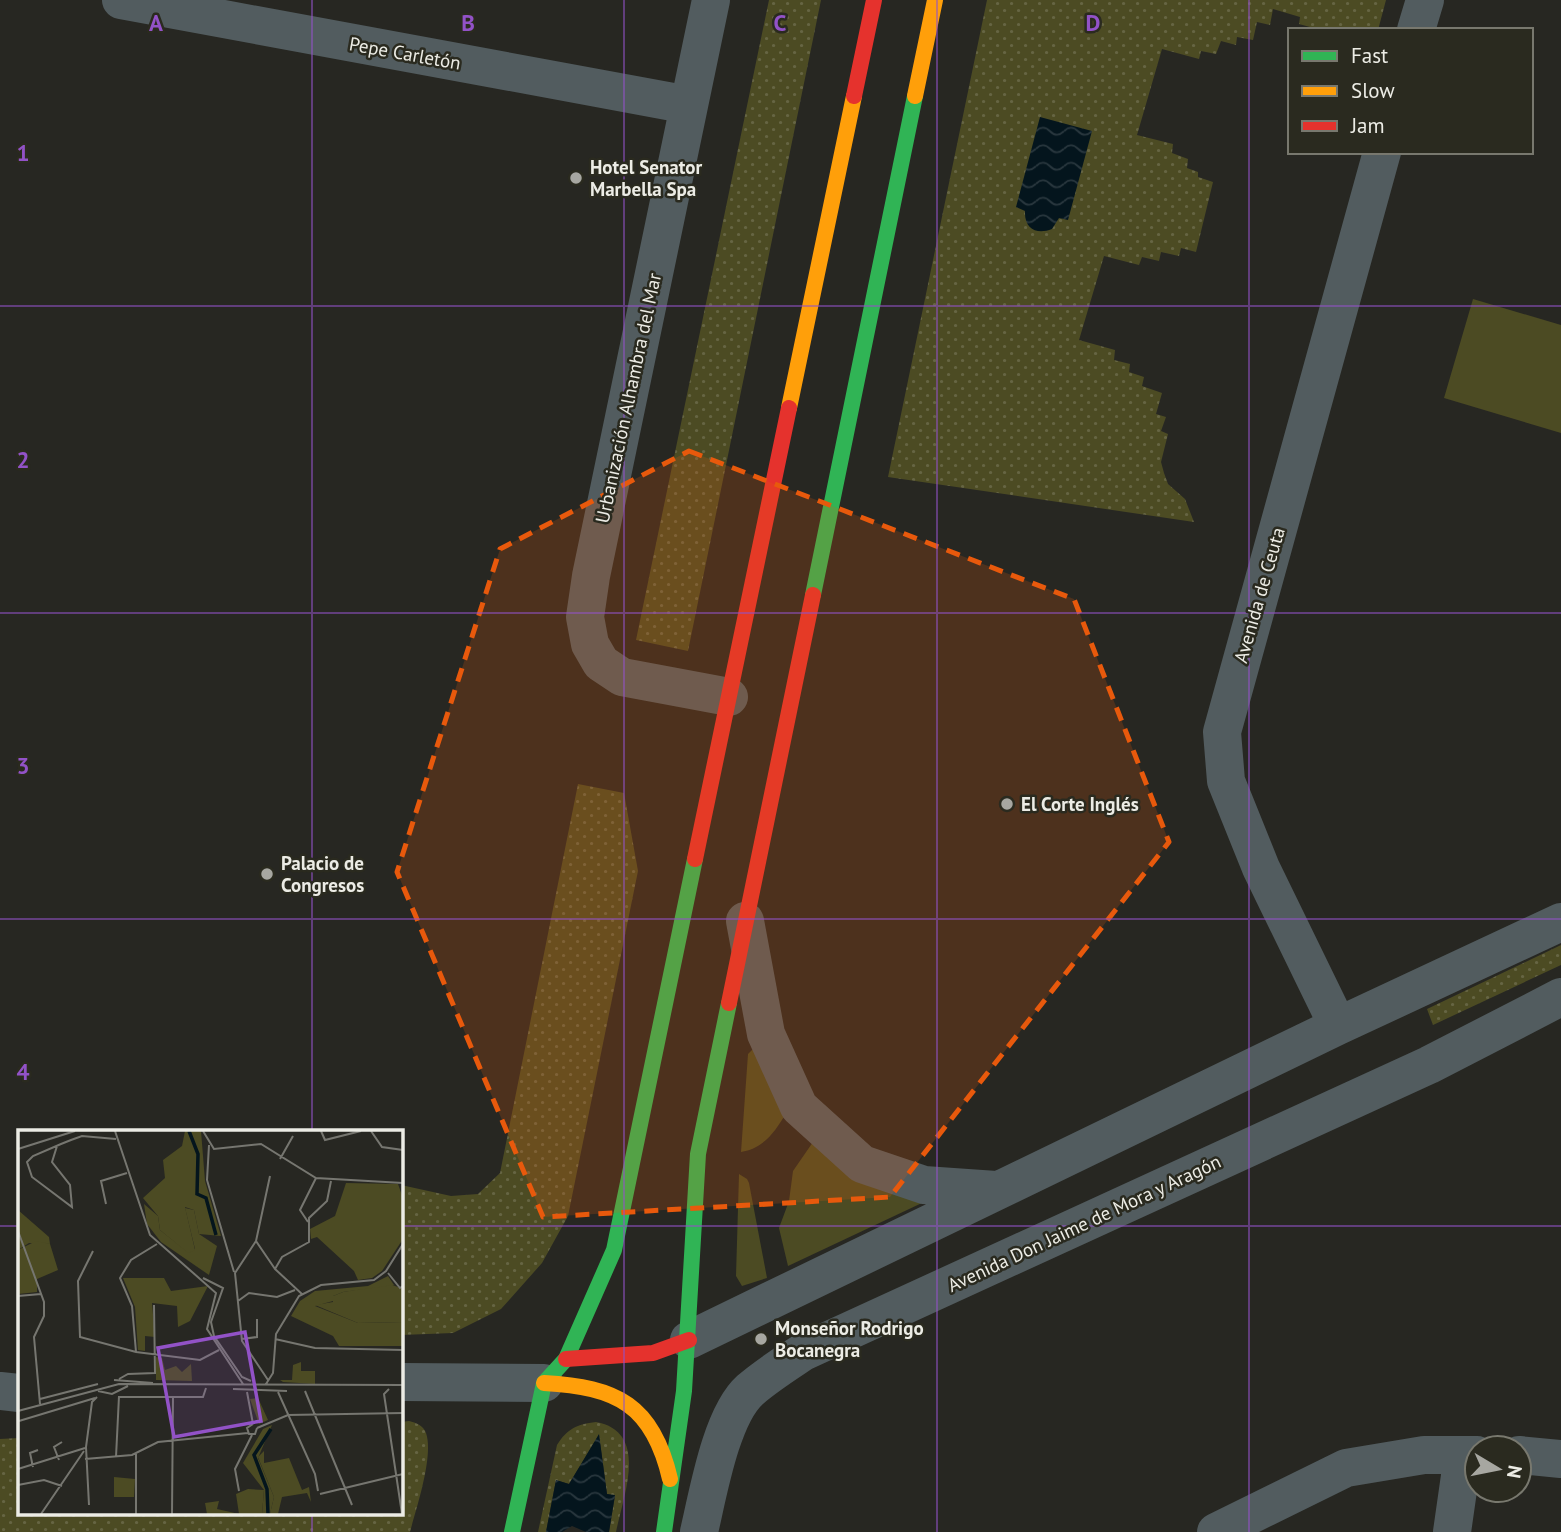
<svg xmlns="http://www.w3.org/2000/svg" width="1561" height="1532" viewBox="0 0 1561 1532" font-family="'PT Sans',sans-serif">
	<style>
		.grass { fill: #4c4b23 }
		.park { fill: url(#park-dots) }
		.water { fill: url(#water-waves) }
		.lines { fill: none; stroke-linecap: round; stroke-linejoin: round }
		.street { stroke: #525c5f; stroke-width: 38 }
		.fast { stroke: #30b455; stroke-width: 16 }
		.slow { stroke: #ff9f0a; stroke-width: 16 }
		.jam { stroke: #e5322d; stroke-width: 16 }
		.marked { fill: #e8590c; fill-opacity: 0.2; stroke: #e8590c; stroke-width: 5; stroke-dasharray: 14 9; stroke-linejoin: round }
		.grid { fill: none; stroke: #9252c7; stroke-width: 2; stroke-opacity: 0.55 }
		.poi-dot { fill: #a7a7a1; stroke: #2a2a1f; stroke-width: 2.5 }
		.labels { text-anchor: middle; stroke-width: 5; stroke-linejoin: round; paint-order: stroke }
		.street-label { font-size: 19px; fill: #ecece5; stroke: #2a2a1f }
		.poi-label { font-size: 19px; font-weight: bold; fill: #ecece5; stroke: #2a2a1f; text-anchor: start }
		.inset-river { fill: none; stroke: #04151d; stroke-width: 3.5 }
		.inset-road { fill: none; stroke: #767670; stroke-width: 2 }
		.view { fill: #9252c7; fill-opacity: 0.15; stroke: #9252c7; stroke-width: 3.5 }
		.inset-edge { fill: none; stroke: #ecece5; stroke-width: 3.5 }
		.grid-label { font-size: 23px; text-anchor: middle; font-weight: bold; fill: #9252c7; stroke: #2a2a1f; stroke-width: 5; stroke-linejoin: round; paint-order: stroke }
	</style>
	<defs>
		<pattern id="park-dots" width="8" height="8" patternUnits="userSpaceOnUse" patternTransform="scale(1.75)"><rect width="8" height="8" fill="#4c4b23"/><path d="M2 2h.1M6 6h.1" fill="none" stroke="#666543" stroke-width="1.8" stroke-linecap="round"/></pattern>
		<pattern id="water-waves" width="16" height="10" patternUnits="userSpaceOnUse" patternTransform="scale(1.75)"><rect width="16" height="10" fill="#04151d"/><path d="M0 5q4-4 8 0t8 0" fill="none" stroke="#29373e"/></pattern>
	</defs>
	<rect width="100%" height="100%" fill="#272722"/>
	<path class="grass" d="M1473 299 1561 325V433L1444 398Z
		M752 1050H756L787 1112C775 1131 765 1148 741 1152L748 1054Z
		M813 1142 924 1202 788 1266 779 1228 789 1201 793 1171Z
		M739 1174 747 1179 749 1183 767 1278 742 1286 736 1276Z"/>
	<path class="park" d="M769 0H821L688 651 636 640Z
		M987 0H1386L1378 30H1321L1299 24 1300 17 1273 9 1270 25 1257 22 1253 40 1237 37 1236 45 1221 41 1216 54 1201 51 1199 59 1162 49 1137 135 1173 144 1172 153 1188 159 1187 168 1198 172V177L1213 182 1196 252 1181 248 1179 256 1161 252 1159 261 1142 257 1139 265 1104 256 1079 340 1115 350 1114 360 1130 364 1129 372 1144 377 1142 386 1162 393 1156 414 1166 417 1161 431 1168 434 1161 462 1164 473 1168 484 1185 499 1194 522 888 477Z
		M578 784 624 793 638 871 568 1216 542 1263 501 1309 453 1333 401 1335V1185L451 1196 478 1194 500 1173Z
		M1561 945V965L1433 1025 1427 1009Z
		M409 1421C416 1423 423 1425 426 1433 434 1456 416 1509 410 1532H0V1439L19 1438V1513H401V1422Z
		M596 1422C650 1432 623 1496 616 1532H609L615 1496 607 1494 599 1435 569 1484 556 1480 546 1532H538L557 1445C567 1429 577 1424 596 1422Z"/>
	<path class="water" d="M1040 117 1092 131 1068 220 1059 218 1052 229C1037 235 1024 229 1025 211L1016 207Z
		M599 1434 607 1494 615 1495 609 1532H586L572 1526 562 1532H546L556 1480 569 1484Z"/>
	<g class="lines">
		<path class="street" d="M121 0 689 105
			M711 0 591 576 585 617 590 644 601 663 622 677 729 697
			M1416 30 1425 0
			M745 921 766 1034 799 1107 862 1164 924 1185 996 1190
			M1338 1026 1261 868 1226 781 1222 732 1382 152
			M689 1340 1338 1026 1561 922
			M401 1382 544 1383
			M0 1391 19 1393
			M1519 1455 1561 1459
			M699 1532C708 1494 721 1416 750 1390 766 1376 785 1364 803 1352L1429 1065 1561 997
			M1216 1532 1346 1468 1424 1455H1477
			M1452 1532 1463 1455"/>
		<path class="fast" d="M813 595 915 96
			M512 1532 544 1383 566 1359 614 1250 695 859
			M664 1532 684 1391 698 1154 729 1003"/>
		<path class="slow" d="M915 96 935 0
			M789 408 854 96
			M544 1383C617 1387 653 1405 670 1479"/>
		<path class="jam" d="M854 96 874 0
			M695 859 789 408
			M729 1003 813 595
			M566 1359 653 1353 689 1340"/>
	</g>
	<path class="marked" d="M689 451 1074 599 1169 842 890 1197 543 1217 397 872 500 549Z"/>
	<path class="grid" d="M312 0V1131M624 0V1532M937 0V1532M1249 0V1532M0 306H1561M0 613H1561M0 919H1561M0 1226H19M401 1226H1561M312 1513V1532"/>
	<g class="poi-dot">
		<circle cx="576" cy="178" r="7"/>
		<circle cx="1007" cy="804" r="7"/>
		<circle cx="267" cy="874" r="7"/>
		<circle cx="761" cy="1339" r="7"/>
	</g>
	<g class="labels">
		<g class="street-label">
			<text transform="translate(405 53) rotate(10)" y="7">Pepe Carletón</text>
			<text transform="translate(628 398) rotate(-78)" y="7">Urbanización Alhambra del Mar</text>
			<text transform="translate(1259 595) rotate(-74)" y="7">Avenida de Ceuta</text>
			<text transform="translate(1084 1223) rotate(-25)" y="7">Avenida Don Jaime de Mora y Aragón</text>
		</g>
		<g class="poi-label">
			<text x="590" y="174">Hotel Senator<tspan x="590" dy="22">Marbella Spa</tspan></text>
			<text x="1021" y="811">El Corte Inglés</text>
			<text x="281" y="870">Palacio de<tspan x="281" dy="22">Congresos</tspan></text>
			<text x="775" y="1335">Monseñor Rodrigo<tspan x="775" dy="22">Bocanegra</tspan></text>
		</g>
	</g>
	<g transform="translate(18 1130)">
		<rect width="385" height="385" fill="#272722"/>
		<path d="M126 74 140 86 142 100 170 122 177 119 167 78 176 80 181 104 199 116 191 145 143 112 129 94ZM0 80 31 107 32 114 11 113 0 120ZM372 154 385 159V192L340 193 297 175 315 172V166L325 162ZM96 347 117 349 116 367H96ZM230 359 246 360 244 384H221L218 364Z" fill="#4c4b23"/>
		<path d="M167 1H183L187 51 203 106 181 104 176 80 167 77 177 120 170 123 142 100 140 86 125 68 147 48 145 30 164 16ZM18 111 32 114 40 140 19 149V162L0 164V120ZM370 146 376 155 325 162 315 166V171L297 176 340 193 385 192V216H321L315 206 273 186 282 171 297 161 350 156ZM254 295 240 328 256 367 252 384H244L246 360 225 333 245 299Z" fill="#4c4b23"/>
		<path d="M328 53 380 54 385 68V109L364 141 354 148 340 150 336 141 299 107 293 109 292 99 317 86ZM105 148H146L153 161 190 156 172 191 160 197 159 176 134 173 137 207 127 206V221L120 220 117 177ZM138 227 144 228 147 240 158 236 164 242 173 234 174 251 138 250ZM283 232V241H297V254L265 252 262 250H274L275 235ZM240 268 250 290 241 294 232 269ZM246 321V333L271 328 284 360 291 357 293 372 289 363 264 367 260 384H252L256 367 240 327ZM201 371 199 379 221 384H189L187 373Z" fill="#4c4b23"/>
		<path class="inset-river" d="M171 1 180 24 179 64 188 68 198 105M250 384 249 359 236 325 253 299"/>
		<path class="inset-road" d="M97 1 132 105 198 163 189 199 225 254M185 1 196 19 243 14 298 48 385 53M303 1 307 10 343 1M353 1 364 17 385 20M191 15 189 50 216 142M39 16 34 32 52 55 54 77 14 47 9 32 15 26 43 14 53 10 64 6 98 9M0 19 57 1M262 29 275 6M252 46 238 111 257 139M88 74 83 51 109 43M290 92 282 80 298 48M0 101 26 172V186L16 207 22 274M238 111 217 143 224 211 250 250M75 121 60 151 62 207 118 222 182 230 201 220M370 143 382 158 385 156M185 148 205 158 193 192 196 206 224 247 233 251M285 165 257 139 264 127 291 112V88L309 71 313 51M0 166 23 164M220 171 231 163 259 167 277 160M224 209 239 207V189M257 209 297 218 385 220M118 222 114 176 102 148 113 130 139 114M101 249 110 244 137 243 136 175M96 250 135 253M248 254 255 243 258 204 281 166 303 155 356 150 368 141 385 114M215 259 269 261M371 259 366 264 384 384M80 261 94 264 110 256M287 261 334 375M229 262 235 294M260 262 297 344 300 361M101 267H185L188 258M22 269 80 254M0 281 101 254 385 255M1 291 77 268M235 294 229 298 231 304H237L239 298M239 298 270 285 385 283M98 327 101 266M67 329 114 325 140 312 230 303M41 330 36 317 44 312M15 337 12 323 20 320M0 339 67 318M0 355 26 350 44 356M221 361 217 339 234 305M302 364 385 344M71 375 68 317 74 272 79 267M23 384 66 321M118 384V323M154 384 155 266"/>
		<path class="view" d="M227 202 243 291 156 307 140 218Z"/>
		<rect width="385" height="385" class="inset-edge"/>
	</g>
	<g class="grid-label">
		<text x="156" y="31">A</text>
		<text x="468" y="31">B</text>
		<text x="780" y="31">C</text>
		<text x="1093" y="31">D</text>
		<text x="23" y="161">1</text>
		<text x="23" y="468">2</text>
		<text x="23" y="774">3</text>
		<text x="23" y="1080">4</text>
	</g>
	<rect x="1288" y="28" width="245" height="126" fill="#2a2a1f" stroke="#78786e" stroke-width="2"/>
	<rect x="1302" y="51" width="35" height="10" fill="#30b455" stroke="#78786e" stroke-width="2"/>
	<text x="1351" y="63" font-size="21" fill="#ecece5">Fast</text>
	<rect x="1302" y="86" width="35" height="10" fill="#ff9f0a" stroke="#78786e" stroke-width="2"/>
	<text x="1351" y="98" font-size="21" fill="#ecece5">Slow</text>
	<rect x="1302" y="121" width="35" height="10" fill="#e5322d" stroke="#78786e" stroke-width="2"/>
	<text x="1351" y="133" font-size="21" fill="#ecece5">Jam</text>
	<g transform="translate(1498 1469) rotate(100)"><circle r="33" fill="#2a2a1f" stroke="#78786e" stroke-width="2"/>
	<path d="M0-5L12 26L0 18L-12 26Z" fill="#a7a7a1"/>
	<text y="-10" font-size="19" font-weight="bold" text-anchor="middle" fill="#ecece5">N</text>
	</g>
</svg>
